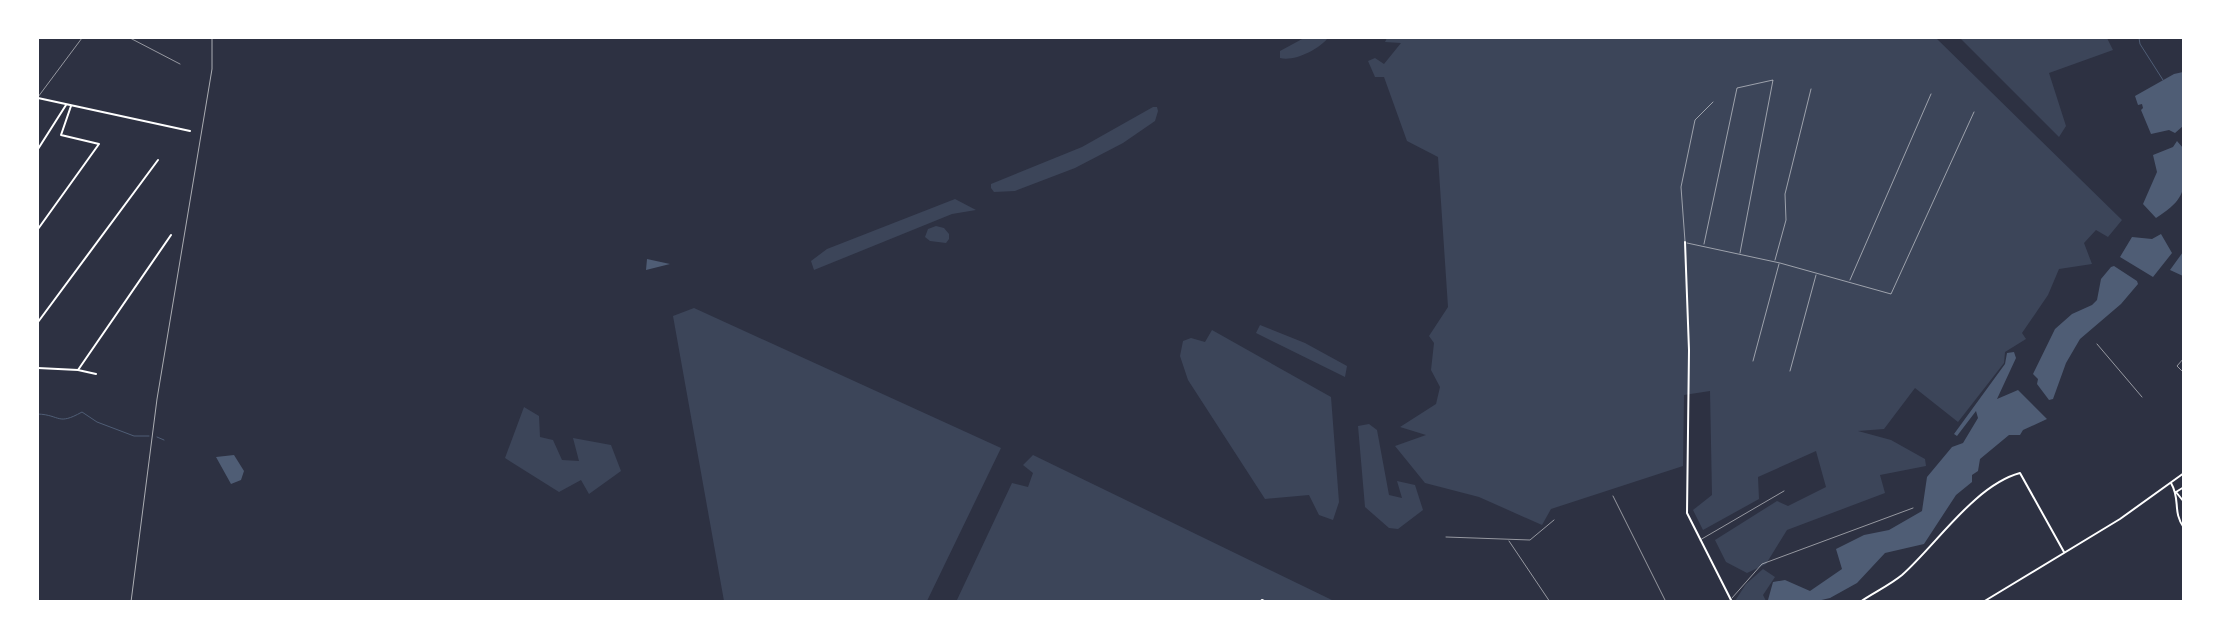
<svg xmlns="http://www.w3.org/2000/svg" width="2221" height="639" viewBox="0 0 2221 639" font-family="Inter,sans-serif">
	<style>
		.green { fill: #3c4559 }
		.water { fill: #4f5d75 }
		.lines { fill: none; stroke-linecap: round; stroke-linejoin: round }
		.stream { stroke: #4f5d75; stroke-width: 1 }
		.service { stroke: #fff; stroke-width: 0.5 }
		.minor { stroke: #fff; stroke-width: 2 }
		.tertiary { stroke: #fff; stroke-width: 2 }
		.rail { stroke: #abadb3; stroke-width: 1 }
	</style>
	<rect width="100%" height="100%" fill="#2d3142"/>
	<path class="green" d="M1304 38 1327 39C1319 49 1294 62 1280 58V51Z
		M1387 38H1936L2122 220 2108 237 2096 230 2084 243 2092 264 2059 269 2048 295 2022 333 2026 339 2005 352 2004 363 1958 422 1915 388 1884 429 1858 431 1891 440 1925 459 1926 466 1880 475 1885 493 1787 530 1766 564 1747 573 1726 562 1715 540 1777 501 1788 506 1826 487 1816 451 1758 477 1759 499 1703 530 1693 510 1712 495 1710 391 1684 395 1683 466 1551 509 1542 525 1479 497 1425 483 1395 446 1426 435 1400 427 1436 404 1440 387 1431 370 1434 343 1429 336 1448 307 1438 157 1407 141 1384 77H1375L1368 61 1375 58 1384 64 1401 43 1385 42Z
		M1960 38H2107L2113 50 2049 73 2066 126 2059 137Z
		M1153 107H1157L1158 111 1155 121 1123 143 1075 168 1015 191 994 192 991 188V184L1082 147Z
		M955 199 976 210 952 214 814 270 811 261 827 249Z
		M936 226 944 228 949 234V239L946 243 930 241 925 237 928 229Z
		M694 308 1001 448 927 601H724L673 316Z
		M1260 325 1305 343 1347 366 1345 377 1256 333Z
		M1212 330 1331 397 1339 502 1333 520 1319 515 1309 495 1265 499 1188 380 1180 356 1183 341 1191 338 1205 342Z
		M524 407 539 416 540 437 553 440 562 460 579 461 573 438 611 445 621 471 589 494 581 480 559 492 505 458Z
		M1369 424 1377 430 1389 495 1402 498 1397 481 1415 485 1423 510 1398 529 1389 528 1365 507 1358 426Z
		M1033 455 1334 601 956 602 1012 483 1028 487 1033 473 1023 465Z
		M1763 569 1775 577 1763 595 1766 601H1735L1746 584Z"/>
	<path class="water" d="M2183 72V126L2175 133 2169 130 2151 134 2141 110 2143 108 2142 104 2138 105 2135 96 2174 74Z
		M2177 141 2183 148C2184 185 2191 196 2156 218L2143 204 2157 172 2153 155 2173 147Z
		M2161 234 2172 253 2153 277 2120 257 2132 237 2152 239Z
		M2183 252V276L2170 270Z
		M647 259 670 264 646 270Z
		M2114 266 2137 281 2138 284 2121 304 2080 339 2066 363 2053 399 2049 400 2037 384 2038 379 2033 374 2055 329 2072 314 2092 305 2097 300 2101 279 2111 267Z
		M2014 352 2016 358 1997 399 2018 390 2047 419 2023 430 2020 435H2009L1980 459 1978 471 1972 475V482L1956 495 1924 544 1885 553 1857 583 1830 598 1813 602 1768 600 1773 582 1785 580 1810 591 1842 569 1836 549 1864 535 1889 530 1922 511 1927 477 1952 447 1963 443 1978 418 1976 411 1957 436 1954 434 2005 364 2007 353Z
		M234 455 244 471 241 480 231 484 216 457Z"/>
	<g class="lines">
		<path class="stream" d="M2139 38 2140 44 2163 80
			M38 414C61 415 57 426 82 412L97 422 134 436H149
			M157 437 164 440"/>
		<path class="service" d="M130 38 180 64
			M38 97 82 38
			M1685 241 1681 187 1695 120 1713 102
			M1687 243 1780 263 1891 294 1974 112
			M1704 244 1737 88 1773 80 1740 253
			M1775 260 1786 220 1785 194 1811 89
			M1850 280 1931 94
			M2097 344 2142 397
			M2184 358 2177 366 2184 373
			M1753 361 1779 264
			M1790 371 1816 275
			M1613 496 1666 602
			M1446 537 1530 540 1554 520
			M1700 540 1784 491
			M1509 541 1550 602
			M1732 598 1762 564 1913 508"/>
		<path class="minor" d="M38 98 190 131
			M38 149 66 105
			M38 229 99 144 61 135 71 106
			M1685 242 1689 350 1687 513 1732 602
			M38 322 158 160
			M38 368 78 370 96 374
			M78 370 171 235
			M2171 483C2181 500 2172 511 2184 528
			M2184 487 2176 492 2184 502
			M1260 602 1262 600 1266 602
			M1860 602C1873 593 1890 585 1902 575 1936 545 1975 485 2020 473L2064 552"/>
		<path class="tertiary" d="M1983 602 2120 519 2184 473"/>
		<path class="rail" d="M131 602 157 399 212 69V38"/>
	</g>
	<rect width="2221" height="639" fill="none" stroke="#ffffff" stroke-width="78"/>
</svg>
